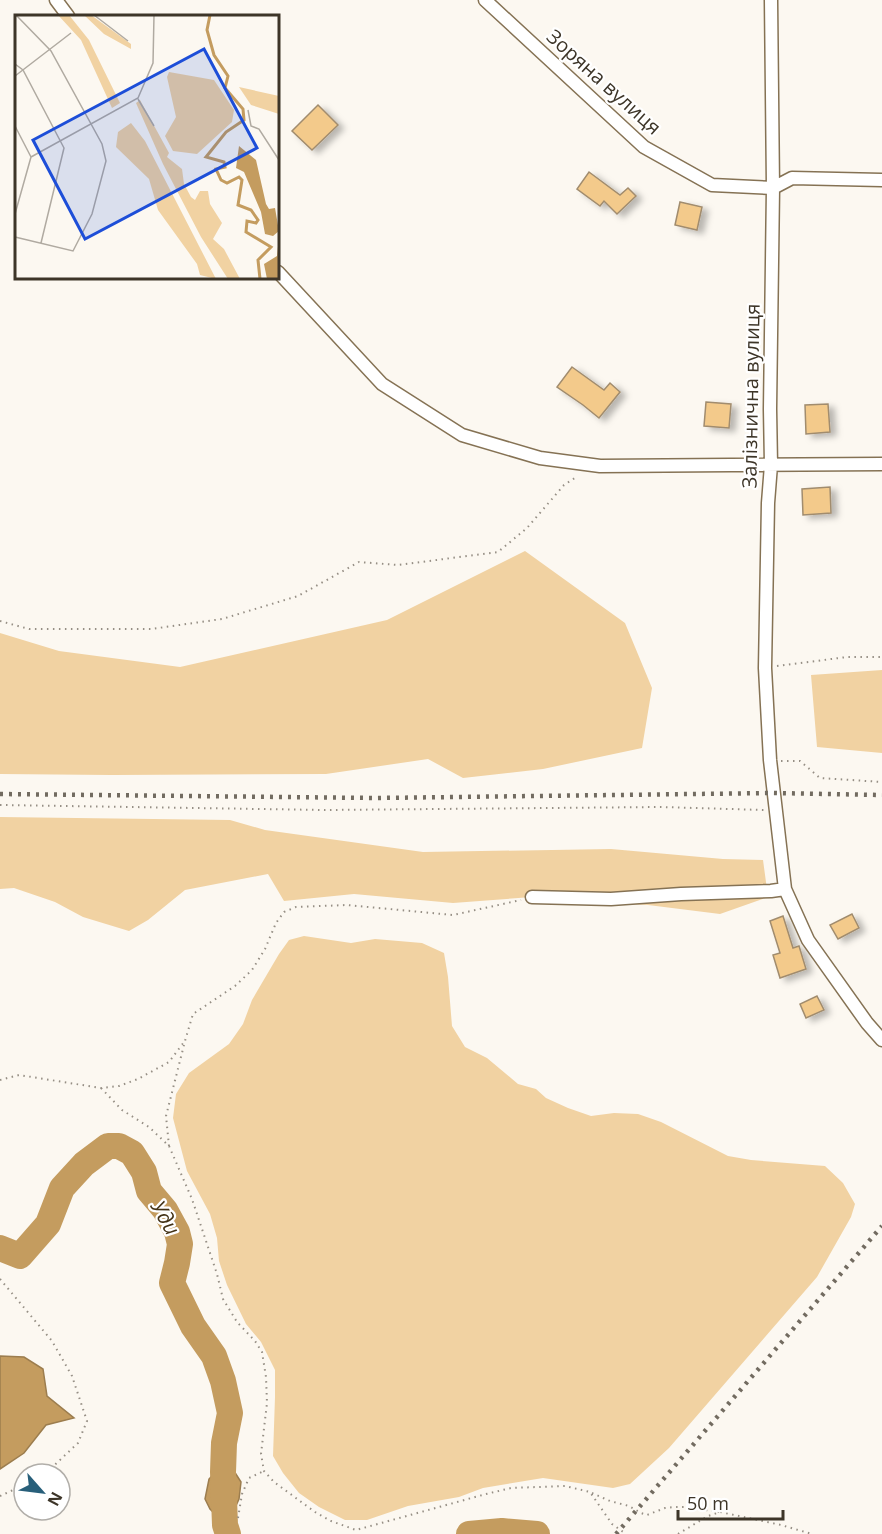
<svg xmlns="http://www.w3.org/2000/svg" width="882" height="1534" viewBox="0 0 882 1534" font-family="'Open Sans',sans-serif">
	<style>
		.green { fill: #f1d2a2 }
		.water { fill: #c49c5f; stroke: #9c7d4e; stroke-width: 1.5 }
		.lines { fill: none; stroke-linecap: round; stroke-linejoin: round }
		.river { stroke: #c49c5f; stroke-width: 26 }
		.building { fill: #f3ca8b; stroke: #a18c6e; stroke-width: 1.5; filter: url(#shadow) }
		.minor-casing { stroke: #857254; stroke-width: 15 }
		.path { stroke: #968f85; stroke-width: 2; stroke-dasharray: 1.5 4.5; stroke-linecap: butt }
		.minor { stroke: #fff; stroke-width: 12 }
		.rail { stroke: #726b60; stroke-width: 4.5; stroke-dasharray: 3 6; stroke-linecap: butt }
		.labels { text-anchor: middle; stroke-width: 4.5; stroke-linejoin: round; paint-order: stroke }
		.street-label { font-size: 20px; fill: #3d3528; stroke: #fff }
		.water-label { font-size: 21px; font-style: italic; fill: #433216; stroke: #fff }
		.inset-river { fill: none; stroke: #c49c5f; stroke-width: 3 }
		.inset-road { fill: none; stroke: #b0aaa1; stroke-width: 1.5 }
		.view { fill: #1d4ed8; fill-opacity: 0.15; stroke: #1d4ed8; stroke-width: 3 }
		.inset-edge { fill: none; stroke: #3d3528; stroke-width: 3 }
	</style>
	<defs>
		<filter id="shadow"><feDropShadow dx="6" dy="3.5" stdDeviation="3" flood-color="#0004"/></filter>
	</defs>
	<rect width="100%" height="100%" fill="#fcf8f1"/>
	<path class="green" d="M525 551 625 623 652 688 642 748 543 769 463 778 428 759 326 774 112 775 0 774V633L59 651 180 667 387 620Z
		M882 670V753L817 747 811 675Z
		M0 817 230 820 265 830 423 852 611 849 723 859 763 860 768 897 720 914 648 905 544 900 532 897 453 903 354 894 284 901 268 874 185 890 148 920 129 931 83 917 55 902 14 888 0 889Z
		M304 936 351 943 375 939 422 943 444 953 448 977 452 1026 465 1047 487 1058 518 1084 536 1089 546 1098 568 1108 591 1116 614 1113 638 1114 661 1122 728 1156 751 1160 825 1166 843 1183 855 1204 851 1217 817 1277 669 1448 630 1484 613 1488 543 1478 483 1488 459 1497 408 1506 367 1520H345L319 1507 299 1493 283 1473 273 1456 275 1397V1370L261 1342 246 1324 227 1285 219 1261 217 1238 210 1214 187 1171 173 1118 176 1094 189 1073 229 1044 243 1024 252 1000 279 954 289 940Z"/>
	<path class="water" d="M0 1356 24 1357 43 1369 47 1396 74 1418 46 1425 24 1453 0 1469Z
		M224 1463 234 1471 241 1482 239 1499 234 1510 230 1534H226L218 1517 210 1509 205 1499 209 1479Z"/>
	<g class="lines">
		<path class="river" d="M0 1248 20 1256 48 1224 62 1188 84 1164 108 1146H119L132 1153 144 1172 149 1191 165 1210 177 1232 180 1244 177 1263 172 1283 193 1326 214 1356 223 1381 230 1413 224 1443 223 1472 225 1525 228 1534
			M469 1534 502 1531 537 1534"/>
	</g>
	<path class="building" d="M318 105 338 125 312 150 292 131Z
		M589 172 620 195 628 188 636 196 617 214 604 201 600 206 577 189Z
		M680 202 702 207 697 230 675 225Z
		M572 367 604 390 610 383 620 392 599 418 583 405 557 387Z
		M706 402 731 404 729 428 704 426Z
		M828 404 830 432 806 434 805 405Z
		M830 487 831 513 803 515 802 489Z
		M852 914 859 928 838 939 830 925Z
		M783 916 793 948 799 946 806 969 780 978 773 955 780 953 770 921Z
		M817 996 824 1010 806 1018 800 1004Z"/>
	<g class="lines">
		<defs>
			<path id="minor" d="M56 0 68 16
				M485 0 644 147 712 185 773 188 792 178 882 180
				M771 0 773 188 770 409 771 465 768 503 765 668 770 760 785 889 808 940 867 1023 882 1040
				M278 272 382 384 462 435 540 458 600 466 882 464
				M532 897 611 899 681 894 771 891 785 889"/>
		</defs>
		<use href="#minor" class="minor-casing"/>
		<path class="path" d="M0 621 29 629H151L222 619 298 596 359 562 398 565 498 552 527 528 564 485 578 476
			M777 666 847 657H882
			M781 761H800L820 778 882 782
			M0 805 325 810 661 807 764 810
			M0 1080 19 1075 101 1088 119 1086 138 1079 169 1062 184 1042
			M101 1088 122 1110 149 1127 169 1146 192 1199 217 1274 223 1299 237 1322 255 1341 262 1352 266 1377 267 1403 261 1454 264 1471 274 1482 315 1512 331 1521 356 1530 486 1494 511 1488 565 1486 590 1492 612 1524 626 1534
			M169 1146 166 1116 185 1041 193 1014 235 986 252 970 265 949 276 923 284 912 296 907 347 905 453 915 521 900
			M0 1279 52 1341 72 1376 87 1421 78 1443 45 1474
			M592 1493 610 1501 629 1506 641 1513 647 1515 665 1508 675 1507H685L720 1512
			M0 1496 24 1485
			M238 1518 242 1494 249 1478 264 1471
			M678 1534 708 1516 720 1512 781 1525 812 1534"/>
		<use href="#minor" class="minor"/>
		<path class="rail" d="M0 794 376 798 773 793 882 795
			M616 1534 882 1226"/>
	</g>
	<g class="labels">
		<g class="street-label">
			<text transform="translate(604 82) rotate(42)" y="7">Зоряна вулиця</text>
			<text transform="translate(751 396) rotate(-89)" y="7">Залізнична вулиця</text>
		</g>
		<g class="water-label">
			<text transform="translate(165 1218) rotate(60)" y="7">Уди</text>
		</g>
	</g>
	<g transform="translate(15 15)">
		<rect width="264" height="264" fill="#fcf8f1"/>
		<path d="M43 0H54L74 25 105 88 97 93 66 25ZM69 0H76L116 29V34L89 19ZM154 57 199 65 219 95 217 107 182 139 158 136 150 121 161 102 152 62ZM224 72 264 81V99L236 90ZM125 85 154 138 152 142 167 154 169 169 176 182 180 185 185 176H193L195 189 207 208 198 224 209 234 225 264H213L186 222 148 149 121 88ZM116 108 130 126 201 264 185 260 182 249 143 195 134 164 101 132 103 117Z" fill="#f1d2a2"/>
		<path d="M224 131 241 145 251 189 254 194 260 193 264 216 258 221 250 219 246 197 229 157 221 153ZM264 222V264H252L249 249 262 241Z" fill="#c49c5f"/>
		<path class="inset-river" d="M195 0 192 15 199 40 213 61 210 73 228 94 229 105 211 117 191 142 209 147 210 152 201 154 206 165 212 168 224 162 227 165 223 190 236 195 243 205 241 208 232 206 231 217 256 232 243 245 245 264"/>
		<path class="inset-road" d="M79 0 113 26M0 49 8 55 49 133 26 228M0 61 56 18M123 84 139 111M233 95 236 111 244 114 264 145M0 111 16 142 0 199M16 142 123 83 138 48 139 0M0 222 58 236 77 199 91 146 87 129 36 36 1 0"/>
		<path class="view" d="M189 34 242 133 70 224 18 125Z"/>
		<rect width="264" height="264" class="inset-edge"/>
	</g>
	<g transform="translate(42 1492) rotate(118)"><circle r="28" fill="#ffffff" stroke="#b1aea9" stroke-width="1.5"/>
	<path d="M0-4.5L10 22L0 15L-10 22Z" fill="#285f7a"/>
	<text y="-9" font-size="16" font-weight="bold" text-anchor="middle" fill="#3d3528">N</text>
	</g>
	<path d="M678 1510v9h105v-9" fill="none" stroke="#3d3528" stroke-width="3"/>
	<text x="687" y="1510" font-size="18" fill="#3d3528" stroke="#ffffff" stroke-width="4.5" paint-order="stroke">50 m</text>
</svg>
